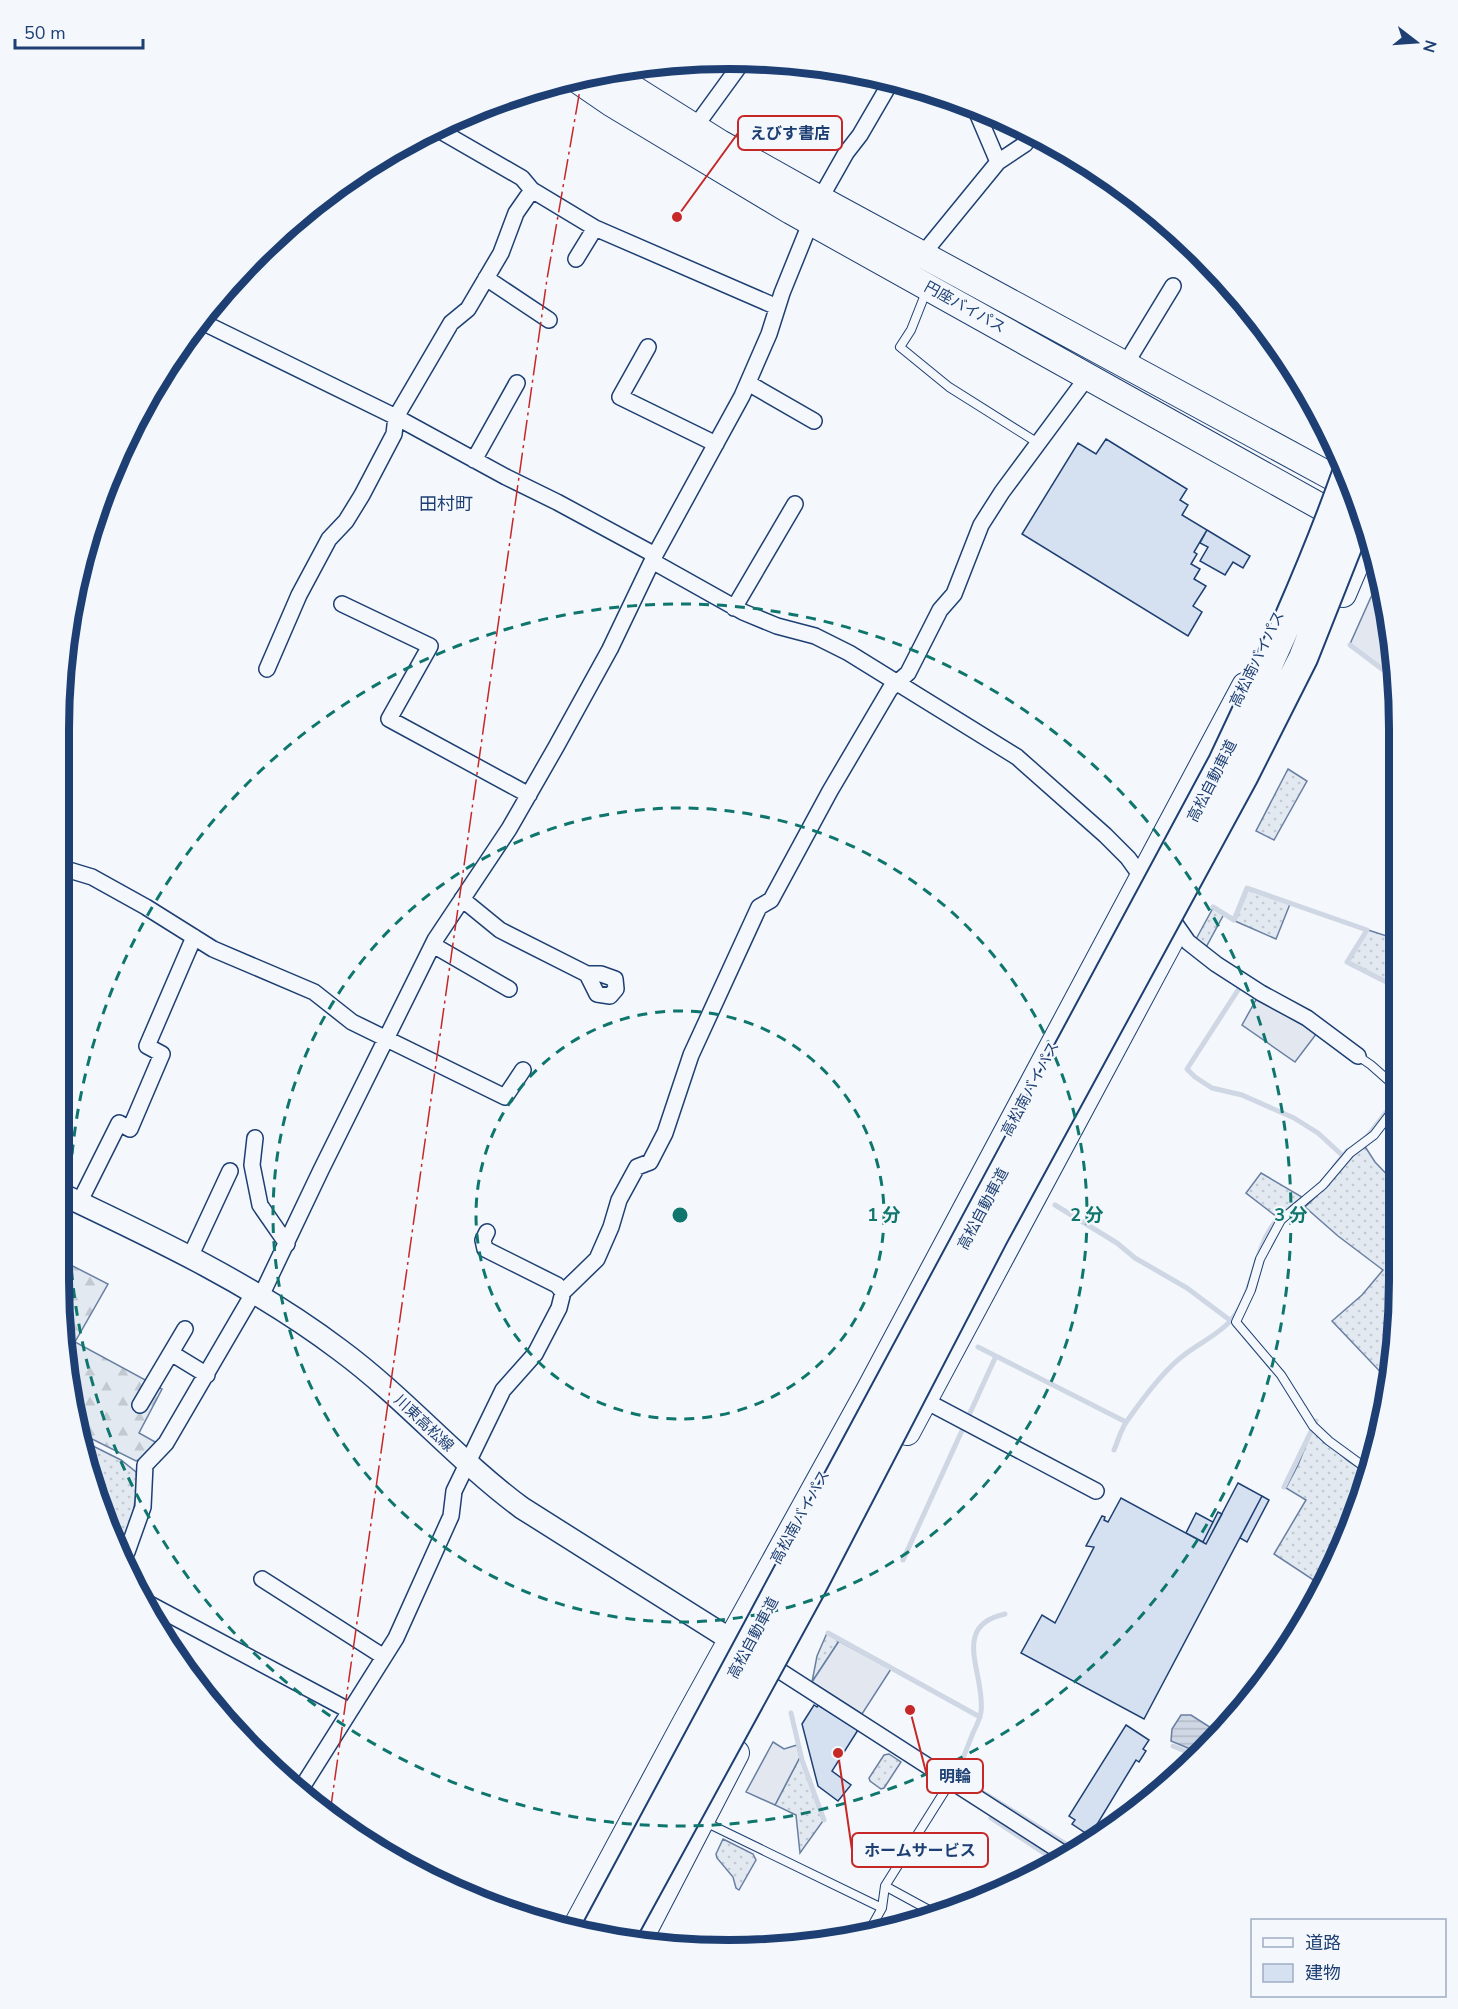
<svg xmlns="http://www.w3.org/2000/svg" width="1458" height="2009" viewBox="0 0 1458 2009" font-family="'Nunito Sans','Noto Sans JP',sans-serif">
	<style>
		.grass { fill: url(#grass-dots); stroke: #687fa3; stroke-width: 1.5 }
		.forest { fill: url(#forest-firs); stroke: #687fa3; stroke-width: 1.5 }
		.parking { fill: #e3e8f0; stroke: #687fa3; stroke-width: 1.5 }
		.water { fill: url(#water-rules); stroke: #687fa3; stroke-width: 1.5 }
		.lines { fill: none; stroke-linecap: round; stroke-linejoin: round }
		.stream { stroke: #cfd7e4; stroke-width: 5 }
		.building { fill: #d5e0f0; stroke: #1d3f73; stroke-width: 1.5 }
		.service-casing { stroke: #1d3f73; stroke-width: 10 }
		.minor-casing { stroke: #1d3f73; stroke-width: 18 }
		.secondary-casing { stroke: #1d3f73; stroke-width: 24 }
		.trunk-casing { stroke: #1d3f73; stroke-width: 28 }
		.service { stroke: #f4f7fb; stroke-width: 8 }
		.minor { stroke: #f4f7fb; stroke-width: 15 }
		.secondary { stroke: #f4f7fb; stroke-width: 21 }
		.trunk { stroke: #f4f7fb; stroke-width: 26 }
		.motorway-bridge-casing { stroke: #1d3f73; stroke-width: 32; stroke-linecap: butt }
		.motorway-bridge { stroke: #f4f7fb; stroke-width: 28 }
		.power { stroke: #c62828; stroke-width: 1.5; stroke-dasharray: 21 4.5 3 4.5; stroke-linecap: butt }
		.ring { fill: none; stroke: #0f766e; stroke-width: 3; stroke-dasharray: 10 8 }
		.labels { text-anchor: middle; stroke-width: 4.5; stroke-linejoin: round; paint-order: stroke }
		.street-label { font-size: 15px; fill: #1d3f73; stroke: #f4f7fb }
		.quarter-label { font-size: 18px; fill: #1d3f73; stroke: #f4f7fb }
		.rim { fill: none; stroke: #1d3f73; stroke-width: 8 }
		.centre { fill: #0f766e; stroke: #f4f7fb; stroke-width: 3 }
		.ring-label { font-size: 18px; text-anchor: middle; font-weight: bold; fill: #0f766e; stroke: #f4f7fb; stroke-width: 4.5; stroke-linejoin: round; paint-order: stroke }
		.leader { fill: none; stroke: #c62828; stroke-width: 2 }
		.callout-dot { fill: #c62828; stroke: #f4f7fb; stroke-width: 2 }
		.callout { fill: #f4f7fb; stroke: #c62828; stroke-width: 2 }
		.callout-label { font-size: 16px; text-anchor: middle; font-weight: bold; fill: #1d3f73 }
	</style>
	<defs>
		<pattern id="grass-dots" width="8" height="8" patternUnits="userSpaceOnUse" patternTransform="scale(1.5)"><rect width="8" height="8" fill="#e3e9f0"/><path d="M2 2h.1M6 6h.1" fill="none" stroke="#c2c9d1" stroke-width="1.8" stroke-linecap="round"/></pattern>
		<pattern id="forest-firs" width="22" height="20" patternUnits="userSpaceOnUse" patternTransform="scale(1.5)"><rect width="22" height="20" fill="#e3e9f0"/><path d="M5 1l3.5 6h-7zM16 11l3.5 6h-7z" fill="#c2c9d1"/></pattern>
		<pattern id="water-rules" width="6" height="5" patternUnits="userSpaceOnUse" patternTransform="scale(1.5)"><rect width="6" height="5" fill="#cfd7e4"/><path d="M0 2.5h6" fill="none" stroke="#b1bac7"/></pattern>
	</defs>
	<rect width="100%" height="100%" fill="#f4f7fb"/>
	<path class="grass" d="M1288 769 1307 781 1274 840 1256 831Z
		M1248 889 1290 904 1276 939 1235 921Z
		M1213 908 1224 914 1205 949 1195 941Z
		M1368 930 1396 939V986L1348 962Z
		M1364 1145 1375 1162 1397 1185 1398 1324 1389 1381 1332 1321 1362 1295 1383 1270 1338 1236 1305 1207C1326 1188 1342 1164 1364 1145Z
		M1261 1173 1302 1197 1277 1217 1246 1193Z
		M1312 1430 1348 1461 1369 1475 1357 1506 1347 1520 1350 1525 1330 1577 1324 1587 1274 1554 1306 1500 1286 1488 1298 1465Z
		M79 1439 121 1460 136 1472C139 1502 129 1528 120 1556 104 1525 84 1472 79 1439Z
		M827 1633 839 1641 812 1682 817 1656Z
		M889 1754 901 1762 884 1788 881 1789 870 1781 869 1778 884 1755Z
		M800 1757 823 1821 800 1853 796 1815 775 1805Z
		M723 1839 753 1854 756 1860 739 1890 736 1888 733 1877 717 1858 716 1854Z"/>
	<path class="forest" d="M59 1259 108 1284 75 1342 162 1389 139 1433 157 1443 145 1457 136 1461 78 1432 59 1280Z"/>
	<path class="parking" d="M1381 587 1394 641V676L1350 644 1371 597Z
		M1257 998 1317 1033 1295 1062 1242 1025Z
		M839 1641 891 1669 862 1714 812 1682Z
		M773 1742 784 1749 797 1745 800 1757 775 1805 746 1792Z"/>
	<path class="water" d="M1181 1715H1191L1219 1733 1200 1753 1171 1741 1172 1729Z"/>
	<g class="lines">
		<path class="stream" d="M1350 645 1394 678
			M1213 907 1234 920 1247 888 1367 930 1347 962 1396 987
			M1240 987 1187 1069 1195 1077 1212 1088 1242 1095 1294 1118 1318 1133 1343 1156
			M1367 1137 1397 1098
			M1334 1167 1347 1151
			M1055 1205 1117 1243 1135 1258 1187 1288 1231 1321
			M978 1347 1126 1422
			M1114 1450C1118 1441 1121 1429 1127 1421 1141 1401 1165 1369 1184 1355 1199 1343 1220 1334 1232 1319 1258 1287 1252 1235 1288 1210
			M1284 1487 1316 1421
			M903 1560 996 1356
			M828 1633 980 1717
			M791 1713 802 1760 824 1820
			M1173 1746 1197 1756
			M957 1777C961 1762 967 1748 973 1733 976 1727 980 1719 981 1712 986 1675 949 1626 1005 1614
			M966 1782 1074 1849
			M991 1818 1056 1861
			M707 1945 711 1938"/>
	</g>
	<path class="building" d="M1106 439 1187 489 1180 500 1188 505 1182 515 1207 530 1194 552 1197 554 1191 564 1200 569 1194 579 1206 586 1193 606 1202 612 1188 636 1022 534 1078 443 1096 454Z
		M1207 530 1250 556 1243 568 1233 562 1225 575 1200 561 1208 547 1200 543Z
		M1238 1483 1262 1496 1144 1719 1021 1653 1042 1615 1055 1623 1094 1547 1086 1546 1102 1516 1105 1517 1104 1520 1108 1522 1121 1498 1206 1544Z
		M1262 1496 1269 1500 1247 1542 1240 1538Z
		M1218 1512 1222 1514 1206 1544 1203 1542Z
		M1196 1513 1213 1522 1203 1542 1186 1533Z
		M814 1705 817 1707 818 1705 858 1730 832 1771 851 1785 838 1801 818 1786 802 1724Z
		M1126 1725 1149 1740 1143 1749 1146 1751 1139 1762 1136 1760 1090 1836 1072 1824 1075 1820 1069 1816Z"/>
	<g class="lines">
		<defs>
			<path id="service" d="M926 292 911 330 900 347 949 387 1038 443
				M1358 1056 1371 1065 1397 1088
				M1370 1471 1329 1441 1313 1426 1281 1375 1236 1322 1251 1290 1260 1259 1281 1220 1323 1185 1350 1153 1374 1135 1397 1105
				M705 1822 882 1908
				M885 1886 940 1916
				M868 1933 882 1908 885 1886 951 1781"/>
			<path id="minor" d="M975 108 998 162
				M695 127 743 61
				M437 129 522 178 532 190 595 228 777 307
				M922 255 998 162 1025 144 1033 132
				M576 259 595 228
				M486 278 549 320
				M200 321 396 417 506 477 557 502 655 555
				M648 347 620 397 716 444
				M1125 365 1173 286
				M748 383 814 421
				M474 460 517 383
				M652 561 743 612 777 626 815 636 849 653 1017 757 1105 835 1128 858 1146 883
				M342 604 430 646 389 719 529 795
				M734 608 795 504
				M267 669 299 595 329 539 346 521 362 495 394 434 396 417 451 323 468 309 501 253 516 213 532 190
				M59 867 92 877 146 907 213 949 314 992 352 1022 505 1097 523 1070
				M462 899 500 930 587 974H601L615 979 616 989 610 996 597 994 587 974
				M1167 912 1188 942 1216 964 1261 993 1307 1018 1358 1056
				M433 945 509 989
				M59 1081 62 1074
				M255 1138 252 1165 260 1205 287 1244
				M79 1203 119 1123 130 1129 162 1054 147 1046 194 937
				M487 1232 483 1240 485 1249 557 1285 563 1292
				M190 1257 230 1171
				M261 1296 321 1170 435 940 509 829 556 747 610 649 655 555 742 396 769 334 782 293 820 199 846 153 860 135 892 80
				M171 1353 207 1375
				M924 1400 1096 1491
				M140 1405 185 1329
				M127 1552 143 1507 145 1465 166 1443 254 1292
				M262 1579 384 1657
				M144 1601 350 1711
				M780 1671 1066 1855
				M299 1792 396 1638 451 1516 454 1491 503 1390 535 1354 559 1308 563 1292 597 1259 611 1227 619 1200 637 1167 650 1162 665 1133 691 1055 759 907 771 900 830 791 890 689 908 673 940 610 954 594 981 525 1002 492 1088 376"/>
			<path id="secondary" d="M59 1193C156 1239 254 1285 340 1350 405 1398 457 1460 522 1508L744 1648"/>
			<path id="trunk" d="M607 72 720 143 820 199 1334 478 1357 496
				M576 79 611 103 791 211 1323 508 1353 510
				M1343 594 1369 533
				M907 1432 1170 941
				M575 1929 685 1724 870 1389 1245 686
				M637 1944 736 1753"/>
		</defs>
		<use href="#service" class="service-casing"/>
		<use href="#minor" class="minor-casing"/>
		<use href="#secondary" class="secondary-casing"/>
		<use href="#trunk" class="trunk-casing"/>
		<use href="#service" class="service"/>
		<use href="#minor" class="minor"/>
		<use href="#secondary" class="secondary"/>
		<use href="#trunk" class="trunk"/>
		<defs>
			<path id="motorway-bridge" d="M594 1934 1223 762C1268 667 1312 572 1347 473
				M619 1939 812 1586 993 1237 1244 775 1303 658 1362 509"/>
		</defs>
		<use href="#motorway-bridge" class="motorway-bridge-casing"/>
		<use href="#motorway-bridge" class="motorway-bridge"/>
		<path class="power" d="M330 1813 547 279 582 78"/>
	</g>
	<g class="ring">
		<circle cx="680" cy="1215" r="204"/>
		<circle cx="680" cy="1215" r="407"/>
		<circle cx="680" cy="1215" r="611"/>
	</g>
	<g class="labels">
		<g class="street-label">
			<text transform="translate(965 307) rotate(29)" y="5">円座バイパス</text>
			<text transform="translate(1257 659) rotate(-64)" y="5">高松南バイパス</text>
			<text transform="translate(1212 781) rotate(-63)" y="5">高松自動車道</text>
			<text transform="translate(1030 1089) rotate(-62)" y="5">高松南バイパス</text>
			<text transform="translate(983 1209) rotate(-62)" y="5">高松自動車道</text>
			<text transform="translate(424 1423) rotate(43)" y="5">川東高松線</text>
			<text transform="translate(800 1517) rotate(-61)" y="5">高松南バイパス</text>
			<text transform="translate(753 1638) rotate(-62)" y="5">高松自動車道</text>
		</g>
		<g class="quarter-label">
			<text x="446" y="510">田村町</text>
		</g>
	</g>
	<path d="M0 0H1458V2009H0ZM729 69H729A660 660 0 0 1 1389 729V1280A660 660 0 0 1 729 1940H729A660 660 0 0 1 69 1280V729A660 660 0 0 1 729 69Z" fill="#f4f7fb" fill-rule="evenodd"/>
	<path class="rim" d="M729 69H729A660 660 0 0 1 1389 729V1280A660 660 0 0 1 729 1940H729A660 660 0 0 1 69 1280V729A660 660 0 0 1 729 69Z"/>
	<circle cx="680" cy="1215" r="9" class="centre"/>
	<g class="ring-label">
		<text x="884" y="1221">1 分</text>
		<text x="1087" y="1221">2 分</text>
		<text x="1291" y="1221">3 分</text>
	</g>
	<path class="leader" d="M677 217L738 133M910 1710L927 1776M838 1753L852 1850"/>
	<g class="callout-dot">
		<circle cx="677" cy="217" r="6"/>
		<circle cx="910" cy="1710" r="6"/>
		<circle cx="838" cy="1753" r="6"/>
	</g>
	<g class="callout">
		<rect x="738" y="116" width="104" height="34" rx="6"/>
		<rect x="927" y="1759" width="56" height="34" rx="6"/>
		<rect x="852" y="1833" width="136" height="34" rx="6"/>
	</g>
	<g class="callout-label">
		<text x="790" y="139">えびす書店</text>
		<text x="955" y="1782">明輪</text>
		<text x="920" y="1856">ホームサービス</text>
	</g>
	<rect x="1251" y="1919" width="195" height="78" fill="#f4f7fb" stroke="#9eadc5" stroke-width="1.5"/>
	<rect x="1263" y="1938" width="30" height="9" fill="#f4f7fb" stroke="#9eadc5" stroke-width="1.5"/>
	<text x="1305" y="1949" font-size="18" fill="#1d3f73">道路</text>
	<rect x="1263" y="1964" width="30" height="18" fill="#d5e0f0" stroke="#9eadc5" stroke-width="1.5"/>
	<text x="1305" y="1979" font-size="18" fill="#1d3f73">建物</text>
	<g transform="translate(1416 42) rotate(107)" stroke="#f4f7fb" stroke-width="4.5" paint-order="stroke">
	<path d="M0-4.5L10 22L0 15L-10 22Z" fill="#1d3f73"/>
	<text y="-9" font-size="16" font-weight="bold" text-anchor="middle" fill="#1d3f73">N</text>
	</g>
	<path d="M15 39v9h128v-9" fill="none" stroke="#1d3f73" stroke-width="3"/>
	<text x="24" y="39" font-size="18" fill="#1d3f73" stroke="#f4f7fb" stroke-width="4.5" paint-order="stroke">50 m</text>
</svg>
